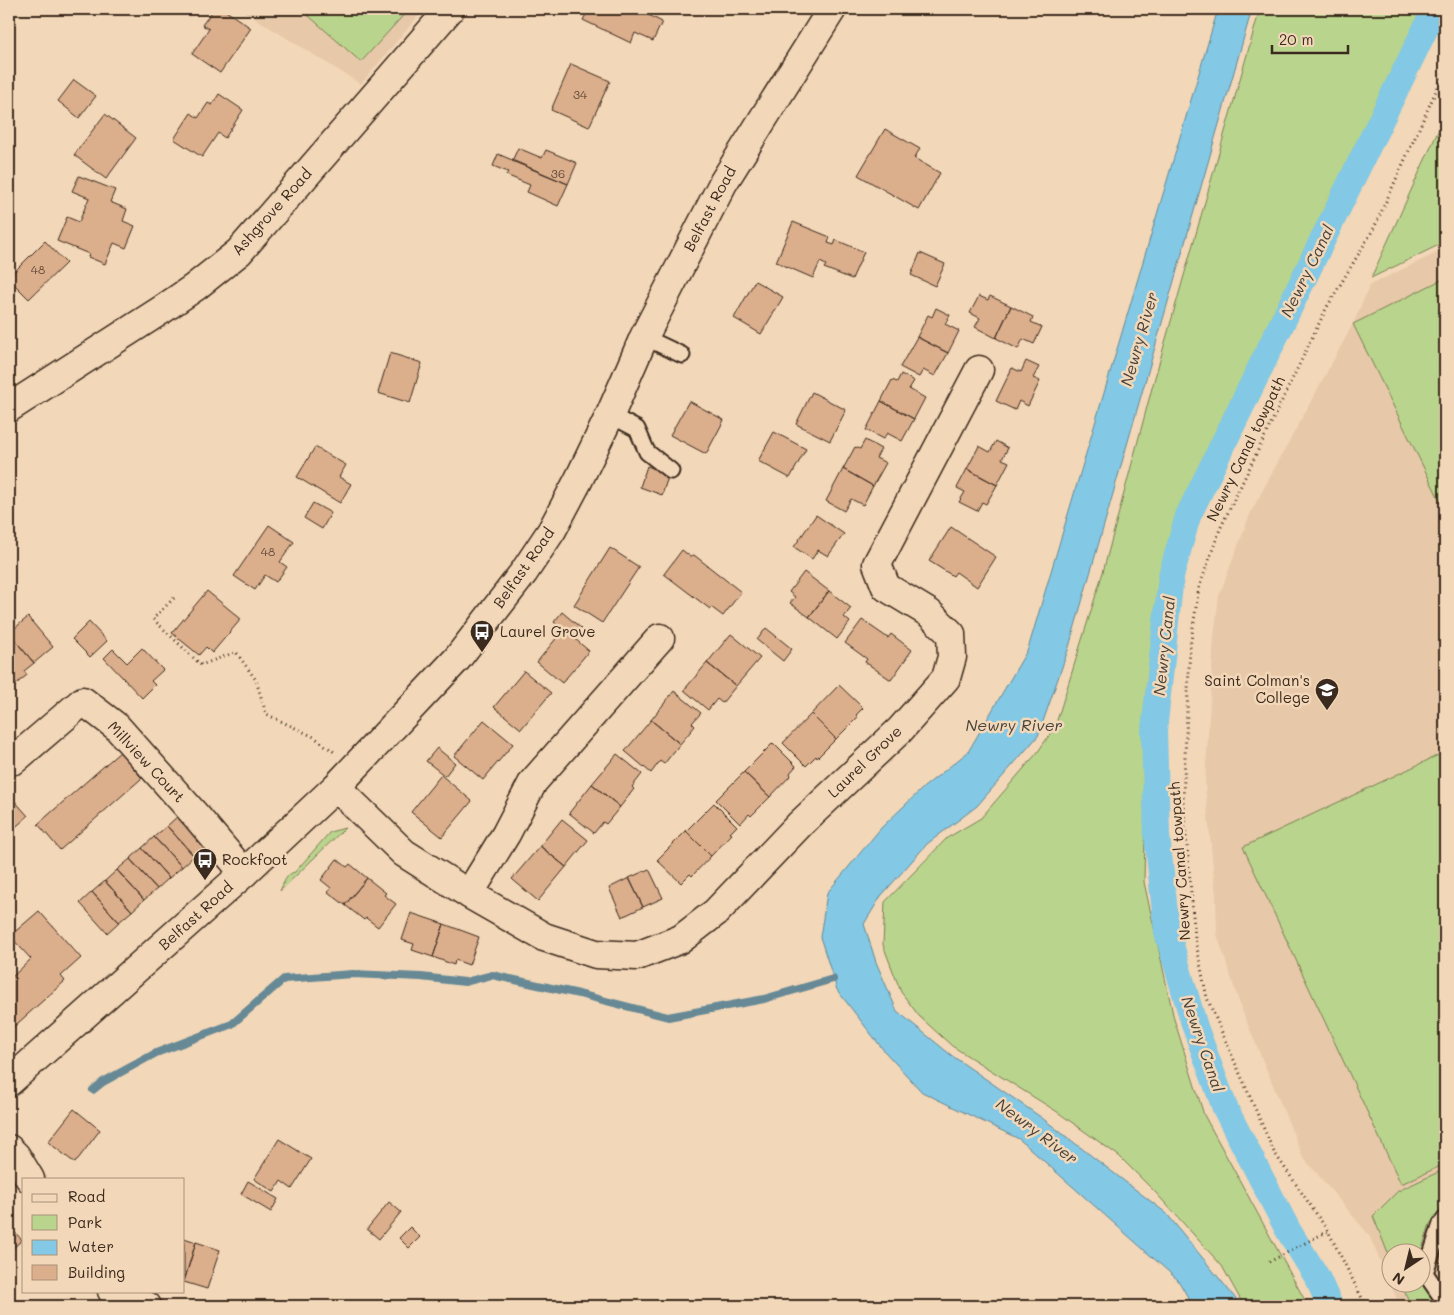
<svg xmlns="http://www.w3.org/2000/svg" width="1454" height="1315" viewBox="0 0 1454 1315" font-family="Mali,sans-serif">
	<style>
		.built { fill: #e7c8a8; fill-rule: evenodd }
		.green { fill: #b9d48c; stroke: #7a7f55 }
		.water { fill: #83c8e4; stroke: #668995 }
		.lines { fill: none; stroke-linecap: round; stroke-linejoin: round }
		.stream { stroke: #668995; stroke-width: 8 }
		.canal { stroke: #83c8e4; stroke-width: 26 }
		.building { fill: #dbae8c; stroke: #3b2a1e }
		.lane-casing { stroke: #3b2a1e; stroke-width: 19 }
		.street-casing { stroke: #3b2a1e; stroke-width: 31 }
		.highway-casing { stroke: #3b2a1e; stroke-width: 31 }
		.path { stroke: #3b2a1e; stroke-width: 3; stroke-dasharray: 1 4; stroke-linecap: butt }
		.lane { stroke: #f2d7b8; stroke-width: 15 }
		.street { stroke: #f2d7b8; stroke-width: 28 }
		.highway { stroke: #f2d7b8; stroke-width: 28 }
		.labels { text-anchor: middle; stroke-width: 5; stroke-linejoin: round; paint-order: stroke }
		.number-label { font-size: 12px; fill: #634b3a }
		.street-label { font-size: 15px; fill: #3b2a1e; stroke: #f2d7b8 }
		.poi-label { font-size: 15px; fill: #3b2a1e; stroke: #f2d7b8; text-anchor: start }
		.water-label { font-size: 16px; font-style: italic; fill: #46423c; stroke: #f2d7b8 }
	</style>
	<rect width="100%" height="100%" fill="#f2d7b8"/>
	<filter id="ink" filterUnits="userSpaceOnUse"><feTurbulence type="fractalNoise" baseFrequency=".02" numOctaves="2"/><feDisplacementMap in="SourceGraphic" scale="10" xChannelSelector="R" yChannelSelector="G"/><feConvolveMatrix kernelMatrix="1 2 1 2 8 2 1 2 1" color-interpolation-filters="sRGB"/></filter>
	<g filter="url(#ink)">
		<path class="built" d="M240 9H424L361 84Z
			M1445 249V1306H1400L1369 1235 1303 1157 1241 1008 1217 934 1216 896 1205 785 1214 637 1219 596 1251 512 1353 324 1370 285ZM1392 1252H1422V1282H1392Z"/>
		<path class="green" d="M301 9H409L361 62Z
			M1260 9H1424L1420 22 1179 521 1148 690 1144 882 1174 1019 1204 1115 1308 1306H1244L1222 1266 1156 1193 1119 1156 1056 1111 952 1046 919 1016 901 992 883 945 885 902 947 838 981 818 1037 753 1055 727 1103 572 1152 388Z
			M1445 116V242L1371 278Z
			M1445 278V511L1353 324Z
			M1445 752V1164L1401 1184 1243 847Z
			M345 828 280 891C283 884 287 873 295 872L330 832Z
			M1445 1169V1207L1430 1224 1421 1252H1392L1391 1261 1373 1216 1398 1191Z
			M1422 1281 1437 1306H1411L1401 1283Z"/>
		<path class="water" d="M1218 9H1252L1069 647 1038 736 977 806 927 844 881 896 864 924 876 962 897 1011 951 1055 1042 1118 1166 1213 1236 1299 1239 1306H1193L1178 1280 1019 1139 922 1092 885 1052 837 990 820 937 827 893 881 828 924 787 968 752 1028 649Z"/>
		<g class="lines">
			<path class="stream" d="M93 1090 103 1082 156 1053 232 1024 284 979 353 974 421 977 465 982 492 975 579 994 668 1017 764 999 833 979"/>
			<path class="canal" d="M1330 1306 1317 1277 1288 1230 1225 1108 1195 1027 1167 932 1157 835 1154 731 1171 576 1188 516 1435 9"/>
		</g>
		<path class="building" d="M214 9H223L251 28 220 73 192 54 209 29 202 25Z
			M589 9H646L645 13 662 22 653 41 635 33 631 43 583 20Z
			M571 64 610 81 589 127 551 110Z
			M74 80 96 96 79 118 58 101Z
			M219 94 243 110 225 138 218 133 202 157 174 139 191 113 198 118 208 103 212 105Z
			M105 114 136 138 106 179 74 155Z
			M885 129 920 149 914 158 940 173 919 210 858 175Z
			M518 148 542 158 546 150 577 163 568 184 512 161Z
			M498 154 568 184 558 206 527 192 530 185 506 175 508 172 493 166Z
			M79 176 115 190 110 202 127 209 123 221 135 226 126 248 114 243 105 264 88 257 89 254 57 241 67 217 79 222 89 198 72 191Z
			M793 222 830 237 828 243 834 245 836 240 864 252 852 279 824 268 826 265 820 262 813 278 776 262Z
			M45 241 66 263 29 299 9 279V277Z
			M920 253 945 264 935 286 911 275Z
			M755 281 783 297 761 334 734 318Z
			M979 296 988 300 990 296 1011 306 996 338 975 327 980 318 970 313Z
			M1011 306 1033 317 1031 322 1042 327 1034 344 1023 339 1018 349 996 338Z
			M936 308 950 315 945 324 959 331 948 353 917 337 928 315 932 317Z
			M917 337 948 353 935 376 923 370 919 377 900 367Z
			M390 353 422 363 410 403 378 393Z
			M1026 361 1039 367 1033 378 1040 381 1028 406 1019 401 1015 410 996 401 1012 368 1021 372Z
			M901 374 914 381 909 389 925 398 914 419 881 401 892 380 897 382Z
			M812 392 846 410 830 441 796 424Z
			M689 401 724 420 706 454 670 435Z
			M881 401 914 419 902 441 887 433 883 439 866 430Z
			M774 432 806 449 790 478 758 461Z
			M865 440 881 449 876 458 886 463 873 486 843 469 855 447 860 449Z
			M996 441 1008 448 1002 459 1009 462 997 485 967 469 979 446 990 452Z
			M315 447 346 465 339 477 351 484 340 503 297 477Z
			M647 466 669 474 662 495 640 487Z
			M843 469 873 486 863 505 851 499 844 511 826 501Z
			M967 469 997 485 986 504 982 502 977 511 959 502 965 492 957 488Z
			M313 503 331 513 322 529 304 518Z
			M816 515 844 534 828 556 818 550 812 559 794 547Z
			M269 525 294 542 280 562 287 567 276 582 265 575 255 590 234 576Z
			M951 527 996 557 977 587 956 572 953 576 929 561Z
			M610 548 639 567 602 623 574 605Z
			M682 550 691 557 694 555 741 592 723 616 711 607 710 609 664 574Z
			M804 572 829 591 809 617 790 603 795 597 789 592Z
			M207 591 241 619 212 653 206 647 199 655 172 633Z
			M829 591 851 608 844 617 850 622 837 639 809 617Z
			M562 612 582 629 574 638 589 651 562 683 537 662 563 630 554 622Z
			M28 617 53 647 34 663 9 633Z
			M862 620 888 638 891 634 912 650 891 680 865 662 867 659 845 643Z
			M89 622 107 641 90 657 72 639Z
			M766 628 792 649 783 661 757 640Z
			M9 633 34 663 24 671 27 675 9 690Z
			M731 634 760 658 736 686 707 663Z
			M142 648 163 670 151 681 155 685 142 698 104 658 113 649 127 663Z
			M707 663 736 686 722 703 717 699 708 710 684 690Z
			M524 671 551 693 521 729 494 707Z
			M839 685 863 708 856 715 858 717 836 739 811 714Z
			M674 691 701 713 692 723 695 726 680 744 651 720Z
			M811 714 836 739 817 758 816 756 806 766 783 743Z
			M484 720 513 744 483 780 454 756Z
			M651 720 680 744 664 764 660 761 651 773 625 751Z
			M773 743 796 766 790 773 791 775 770 797 744 772Z
			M437 748 455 763 445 776 426 761Z
			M120 752 142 778 60 850 38 824Z
			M617 754 642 774 632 787 634 789 620 807 592 784Z
			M744 772 770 797 751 816 749 814 740 824 716 800Z
			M441 775 472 801 442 837 411 812Z
			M592 784 620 807 606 824 603 822 594 833 569 813Z
			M13 799 28 816 9 833V803Z
			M714 803 737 826 730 833 732 834 711 856 686 831Z
			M179 815 207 845 194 856 167 826Z
			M562 819 588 840 566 867 540 846Z
			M167 826 194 856 182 867 154 837Z
			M686 831 711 856 692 876 690 874 681 883 657 860Z
			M154 837 182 867 169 878 142 848Z
			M540 846 566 867 538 901 512 879Z
			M142 848 169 878 157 889 130 859Z
			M130 859 157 889 144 900 117 870Z
			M337 859 347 867 350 864 367 878 345 905 328 892 331 888 321 880Z
			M649 869 663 898 643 907 629 878Z
			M117 870 144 900 132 911 105 881Z
			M367 878 386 893 384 895 396 904 378 927 366 918 364 920 345 905Z
			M629 878 643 907 622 917 609 888Z
			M105 881 132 911 119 922 92 892Z
			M92 892 119 922 107 933 80 903Z
			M39 911 81 958 61 976 65 981 9 1031V980L31 959 10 936Z
			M411 913 444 924 433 957 412 950 414 944 402 940Z
			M444 924 479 937 469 965 455 960 454 965 433 957Z
			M74 1109 100 1130 75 1163 48 1142Z
			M279 1139 311 1159 292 1189 281 1181 274 1192 254 1179Z
			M248 1181 278 1199 271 1212 241 1194Z
			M389 1202 401 1212 379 1239 367 1229Z
			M9 1226 22 1240 9 1252Z
			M410 1227 420 1237 409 1248 399 1238Z
			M184 1238 196 1242 184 1281Z
			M196 1242 220 1250 207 1289 184 1282Z
			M1445 1242V1264L1439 1262Z"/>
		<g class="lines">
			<defs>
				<path id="lane" d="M644 337 682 355
					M610 415 637 429 647 452 671 471
					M1445 1219 1441 1224 1425 1273 1445 1302"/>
				<path id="street" d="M9 408 163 309 195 287 239 252 450 9
					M14 760 83 701 117 727 197 817 244 873
					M336 787 404 853 469 894 544 937 596 954 637 956 681 939 716 912 800 824 900 730 946 678 952 657 951 634 929 613 886 587 877 564 979 370
					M469 894 506 834 533 782 660 638
					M9 1149 16 1156 30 1179
					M112 1291 147 1306"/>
				<path id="highway" d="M9 1082 244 873 336 787 457 659 524 572 552 530 578 481 610 415 644 337 723 183 832 9"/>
			</defs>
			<use href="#lane" class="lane-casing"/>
			<use href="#street" class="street-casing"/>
			<use href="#highway" class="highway-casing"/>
			<path class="path" d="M174 598 153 619 201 665 236 652 256 680 266 714 314 737 334 752
				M1269 1262 1328 1231
				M1366 1306 1328 1231 1274 1152 1207 998 1195 938 1183 800 1190 647 1199 588 1220 529 1327 307 1374 228 1445 71"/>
			<use href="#lane" class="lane"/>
			<use href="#street" class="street"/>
			<use href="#highway" class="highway"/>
		</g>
	</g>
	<defs>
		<symbol id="bus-pin" viewBox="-11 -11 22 30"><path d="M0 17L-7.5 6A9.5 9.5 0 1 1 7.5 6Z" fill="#3b2a1e" stroke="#f2d7b8"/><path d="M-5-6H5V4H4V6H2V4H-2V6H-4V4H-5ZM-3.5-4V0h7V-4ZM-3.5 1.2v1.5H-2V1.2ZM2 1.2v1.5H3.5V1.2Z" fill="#fff"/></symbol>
		<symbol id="school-pin" viewBox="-11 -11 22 30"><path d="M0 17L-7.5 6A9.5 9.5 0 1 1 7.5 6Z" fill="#3b2a1e" stroke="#f2d7b8"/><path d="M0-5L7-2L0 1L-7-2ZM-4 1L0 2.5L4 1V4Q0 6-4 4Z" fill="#fff"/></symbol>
	</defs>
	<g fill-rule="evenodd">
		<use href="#bus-pin" x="468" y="618" width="28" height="38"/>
		<use href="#school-pin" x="1313" y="676" width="28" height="38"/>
		<use href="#bus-pin" x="191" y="846" width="28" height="38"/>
	</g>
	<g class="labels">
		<g class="number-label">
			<text x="580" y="99">34</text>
			<text x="558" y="178">36</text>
			<text x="38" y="274">48</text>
			<text x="268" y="556">48</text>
		</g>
		<g class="street-label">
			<text transform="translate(710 209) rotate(-62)" y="5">Belfast Road</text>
			<text transform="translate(272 212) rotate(-48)" y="5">Ashgrove Road</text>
			<text transform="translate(1246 449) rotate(-64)" y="5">Newry Canal towpath</text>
			<text transform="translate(524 568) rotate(-55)" y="5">Belfast Road</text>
			<text transform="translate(146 762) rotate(47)" y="5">Millview Court</text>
			<text transform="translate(865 762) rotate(-44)" y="5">Laurel Grove</text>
			<text transform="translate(1180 861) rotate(-94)" y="5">Newry Canal towpath</text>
			<text transform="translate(196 916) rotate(-42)" y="5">Belfast Road</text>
		</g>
		<g class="poi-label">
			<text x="500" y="637">Laurel Grove</text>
			<text x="1310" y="686" text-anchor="end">Saint Colman's<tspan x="1310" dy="17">College</tspan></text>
			<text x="222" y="865">Rockfoot</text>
		</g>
		<g class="water-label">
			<text transform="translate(1307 271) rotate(-64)" y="6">Newry Canal</text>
			<text transform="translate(1139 339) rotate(-74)" y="6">Newry River</text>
			<text transform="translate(1164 646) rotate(-84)" y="6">Newry Canal</text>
			<text x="1014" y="731">Newry River</text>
			<text transform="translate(1203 1044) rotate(71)" y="6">Newry Canal</text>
			<text transform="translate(1037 1131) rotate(37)" y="6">Newry River</text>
		</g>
	</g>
	<rect width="1454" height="1315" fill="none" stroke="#f2d7b8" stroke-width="30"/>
	<rect x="15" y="15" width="1424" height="1285" fill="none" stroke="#3b2a1e" stroke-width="2" filter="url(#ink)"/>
	<rect x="22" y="1178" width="162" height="115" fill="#f2d7b8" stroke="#a9927a"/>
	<rect x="32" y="1194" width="25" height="8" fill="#f2d7b8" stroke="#a9927a"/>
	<text x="68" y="1202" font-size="15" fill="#3b2a1e">Road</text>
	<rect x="32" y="1215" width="25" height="15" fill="#b9d48c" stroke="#a9927a"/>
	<text x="68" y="1228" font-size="15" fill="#3b2a1e">Park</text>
	<rect x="32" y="1240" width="25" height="15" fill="#83c8e4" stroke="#a9927a"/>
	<text x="68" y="1252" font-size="15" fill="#3b2a1e">Water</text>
	<rect x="32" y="1265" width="25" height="15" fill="#dbae8c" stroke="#a9927a"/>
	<text x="68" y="1278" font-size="15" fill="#3b2a1e">Building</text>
	<g transform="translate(1406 1268) rotate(215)"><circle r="24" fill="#f2d7b8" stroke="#a9927a"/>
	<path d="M0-4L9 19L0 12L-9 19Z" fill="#3b2a1e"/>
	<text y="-8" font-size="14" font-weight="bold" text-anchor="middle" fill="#3b2a1e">N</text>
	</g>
	<path d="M1272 45v8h76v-8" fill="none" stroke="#3b2a1e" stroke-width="2.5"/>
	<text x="1279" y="45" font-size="15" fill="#3b2a1e" stroke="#f2d7b8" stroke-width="4" paint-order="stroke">20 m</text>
</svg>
